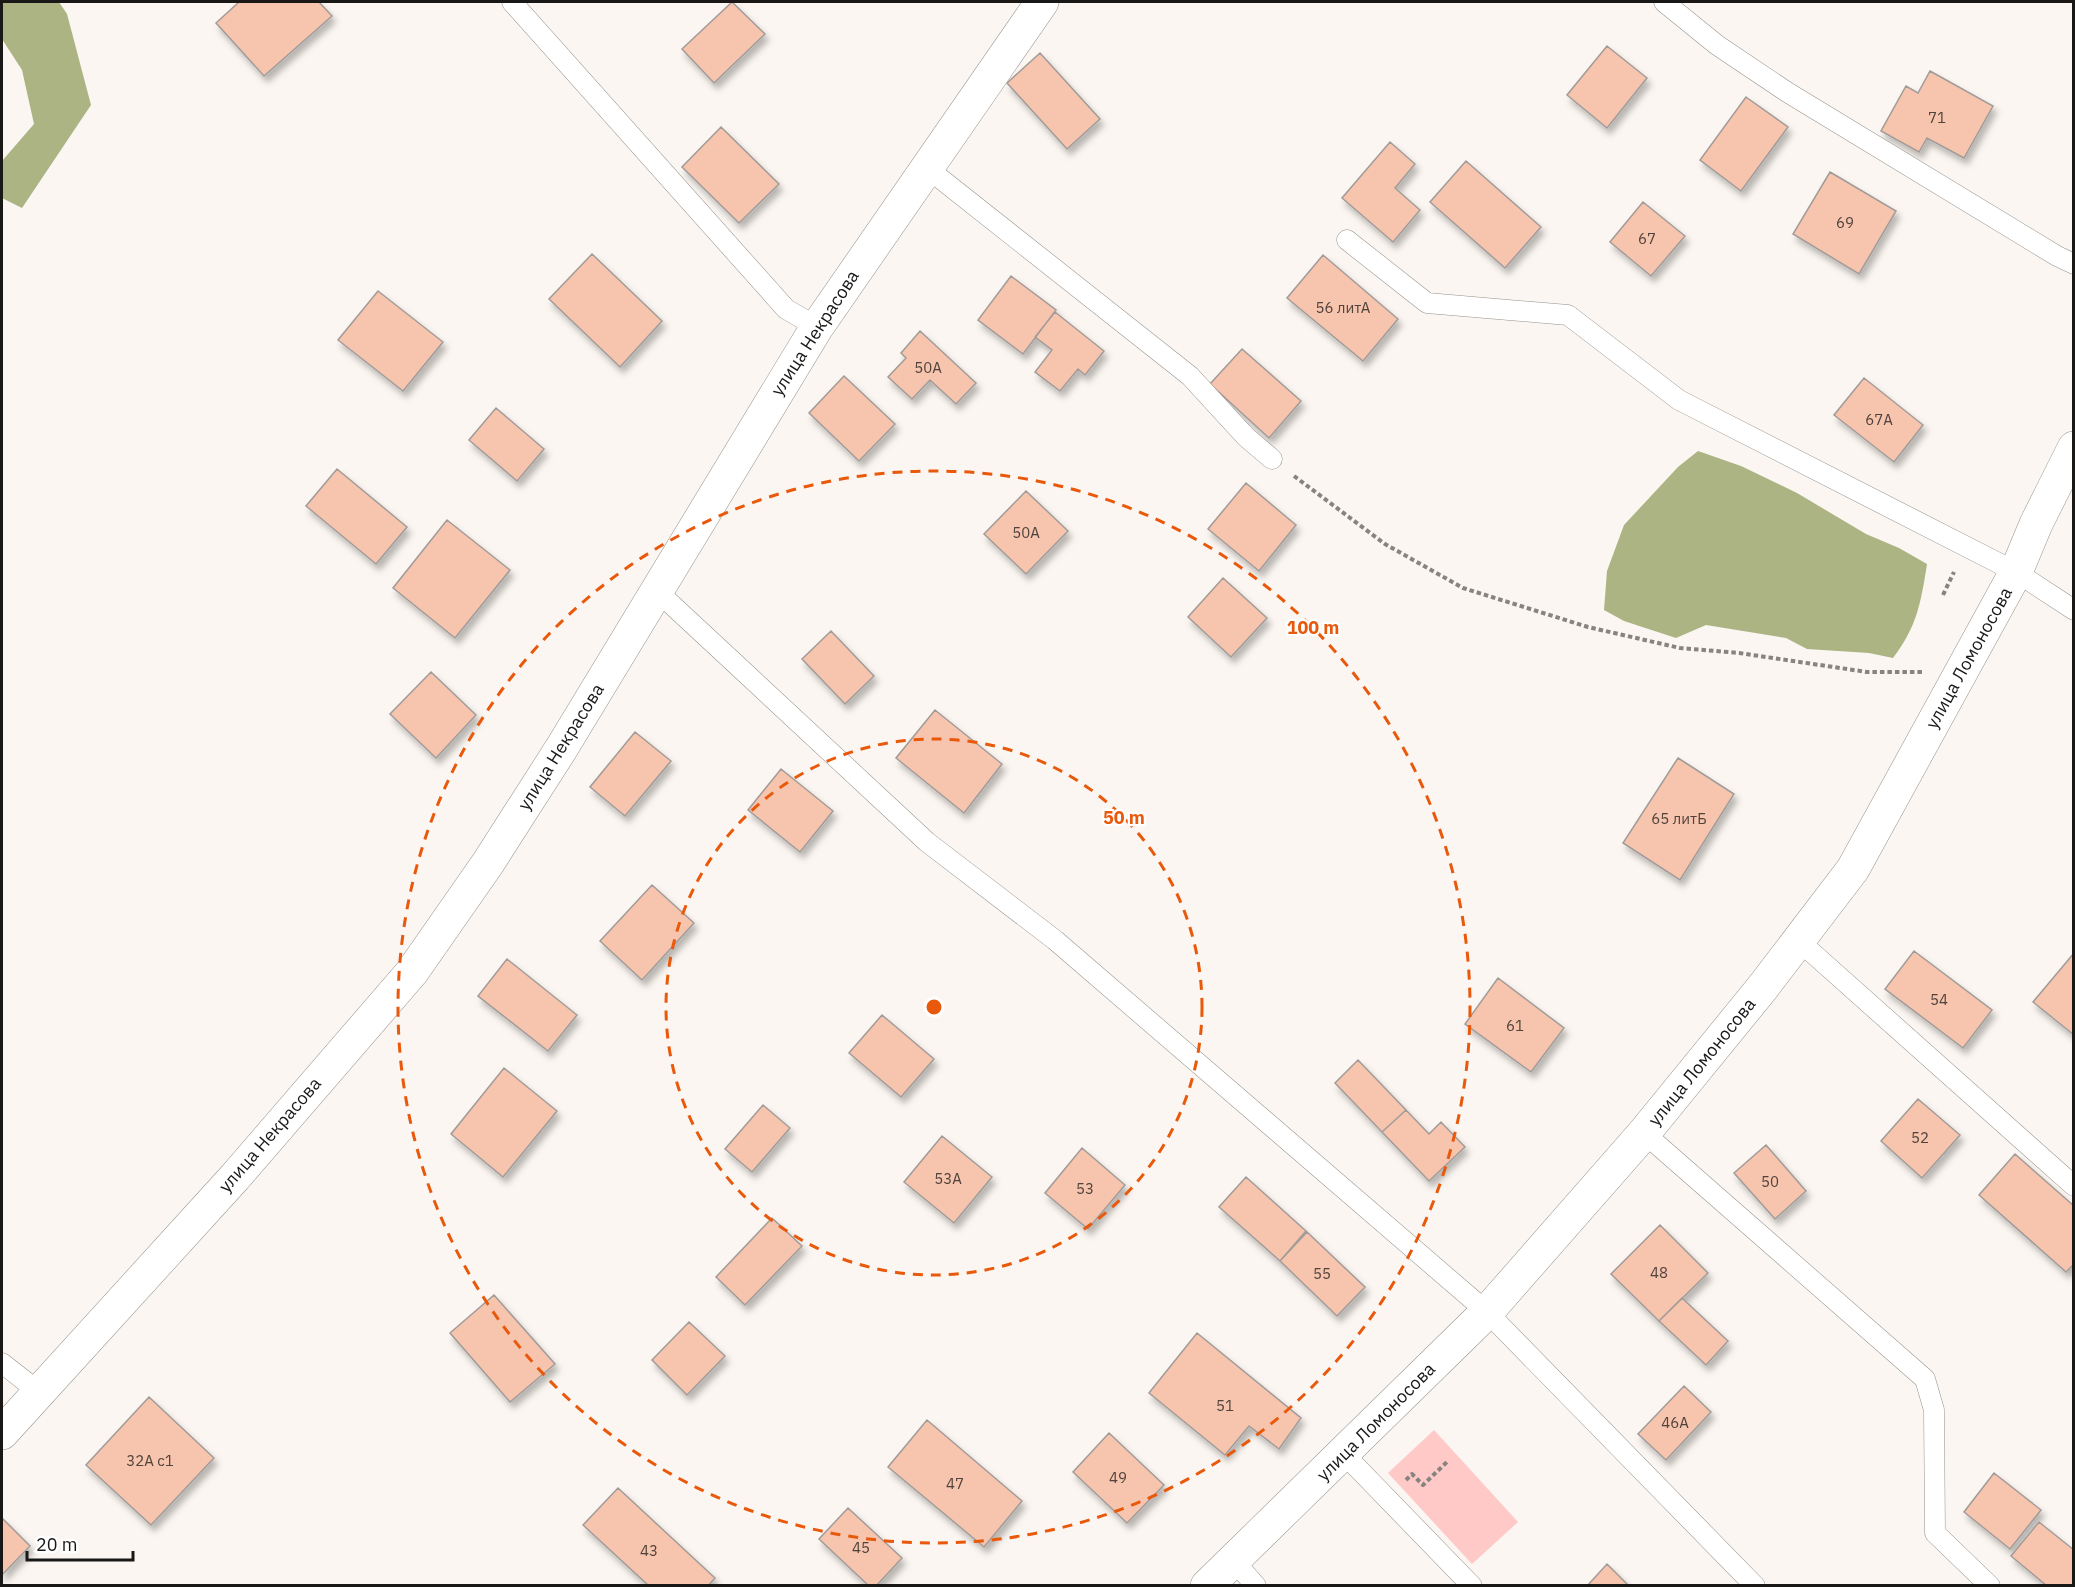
<svg xmlns="http://www.w3.org/2000/svg" width="2075" height="1587" viewBox="0 0 2075 1587" font-family="'IBM Plex Sans',sans-serif">
	<style>
		.green { fill: #fec9c6 }
		.water { fill: #acb483 }
		.building { fill: #f7c4ad; stroke: #a19b99; stroke-width: 1.5; filter: url(#shadow) }
		.lines { fill: none; stroke-linecap: round; stroke-linejoin: round }
		.service-casing { stroke: #96928d; stroke-width: 21 }
		.minor-casing { stroke: #96928d; stroke-width: 34 }
		.tertiary-casing { stroke: #96928d; stroke-width: 34 }
		.path { stroke: #868380; stroke-width: 4; stroke-dasharray: 4.5 3; stroke-linecap: butt }
		.service { stroke: #fff; stroke-width: 20 }
		.minor { stroke: #fff; stroke-width: 33 }
		.tertiary { stroke: #fff; stroke-width: 33 }
		.ring { fill: none; stroke: #e8590c; stroke-width: 3; stroke-dasharray: 10 8 }
		.labels { text-anchor: middle; stroke-width: 4.5; stroke-linejoin: round; paint-order: stroke }
		.number-label { font-size: 15px; fill: #50433c }
		.street-label { font-size: 18px; fill: #191816; stroke: #fff }
		.centre { fill: #e8590c; stroke: #fff; stroke-width: 3 }
		.ring-label { font-size: 18px; text-anchor: middle; font-weight: bold; fill: #e8590c; stroke: #fff; stroke-width: 4.5; stroke-linejoin: round; paint-order: stroke }
	</style>
	<defs>
		<filter id="shadow"><feDropShadow dx="3.5" dy="6" stdDeviation="3" flood-color="#0004"/></filter>
	</defs>
	<rect width="100%" height="100%" fill="#fbf6f1"/>
	<path class="green" d="M1434 1430 1518 1522 1472 1564 1388 1473Z"/>
	<path class="water" d="M2 2H59L67 14 91 105 22 208 2 198V161L34 124 22 70 2 39Z
		M1698 451 1741 466 1797 493 1866 534 1899 548 1927 564C1921 602 1917 627 1893 658L1869 653 1807 649 1786 638 1706 625 1676 638 1624 621 1604 610 1607 571 1624 525 1678 467Z"/>
	<path class="building" d="M239 2H319L332 16 264 76 216 23Z
		M732 2 765 34 714 83 682 49Z
		M1607 46 1647 78 1607 128 1567 95Z
		M1040 53 1100 119 1067 149 1007 83Z
		M1930 71 1993 106 1964 158 1927 138 1919 152 1881 131 1906 86 1918 93Z
		M1746 97 1788 127 1741 191 1700 160Z
		M721 127 779 184 739 223 682 167Z
		M1390 142 1415 164 1395 188 1420 210 1393 242 1342 198Z
		M1466 161 1541 227 1505 268 1430 202Z
		M1830 172 1896 211 1859 274 1793 234Z
		M1643 202 1685 236 1651 276 1610 242Z
		M592 254 662 321 620 367 549 299Z
		M1323 255 1398 319 1363 361 1287 298Z
		M1011 276 1056 310 1023 354 978 320Z
		M378 291 443 342 403 391 338 340Z
		M1055 312 1104 351 1085 375 1078 369 1060 391 1035 372 1052 350 1035 337Z
		M920 331 976 383 956 404 930 380 912 399 888 377 906 358 901 353Z
		M1242 349 1301 401 1269 438 1210 384Z
		M844 376 895 424 859 461 809 413Z
		M1864 378 1923 425 1894 462 1834 415Z
		M496 408 544 449 517 481 469 440Z
		M337 469 407 527 376 564 306 506Z
		M1246 483 1296 525 1259 571 1208 529Z
		M1026 491 1068 531 1026 574 984 534Z
		M447 520 510 570 455 638 393 588Z
		M1223 578 1267 618 1231 657 1188 617Z
		M831 631 874 676 845 704 802 659Z
		M431 672 476 715 436 758 390 714Z
		M935 710 1002 764 964 813 896 758Z
		M635 732 671 761 625 816 590 787Z
		M1678 758 1734 794 1680 880 1623 843Z
		M781 769 833 811 800 852 748 810Z
		M652 885 694 923 642 980 600 941Z
		M1914 951 1992 1010 1963 1048 1885 989Z
		M2074 953V1035L2033 1002Z
		M507 959 577 1015 548 1051 478 996Z
		M1498 978 1564 1028 1531 1072 1465 1024Z
		M882 1015 934 1059 901 1097 849 1053Z
		M1358 1060 1406 1110 1382 1132 1335 1083Z
		M504 1068 557 1111 503 1177 451 1134Z
		M1918 1099 1960 1135 1922 1178 1881 1141Z
		M763 1105 790 1128 752 1172 725 1149Z
		M1406 1110 1429 1134 1441 1122 1465 1147 1429 1181 1382 1132Z
		M942 1136 992 1177 954 1223 904 1182Z
		M1766 1145 1806 1191 1775 1219 1734 1173Z
		M1082 1148 1125 1185 1088 1229 1045 1193Z
		M2015 1154 2074 1206V1264L2066 1272 1979 1195Z
		M1246 1177 1306 1231 1280 1261 1219 1207Z
		M772 1218 802 1246 745 1305 716 1277Z
		M1660 1225 1708 1273 1659 1321 1611 1274Z
		M1307 1232 1365 1287 1337 1316 1280 1261Z
		M494 1295 555 1364 510 1402 450 1333Z
		M1682 1298 1728 1341 1706 1365 1659 1321Z
		M689 1322 725 1356 687 1395 652 1360Z
		M1197 1333 1301 1418 1279 1449 1249 1426 1225 1455 1149 1393Z
		M1684 1386 1711 1412 1666 1460 1638 1434Z
		M149 1397 214 1458 151 1525 86 1465Z
		M927 1420 1022 1501 984 1547 888 1467Z
		M1109 1433 1164 1485 1127 1523 1073 1472Z
		M1994 1473 2041 1510 2010 1549 1964 1512Z
		M618 1488 715 1578 708 1586H649L583 1525Z
		M848 1508 902 1558 876 1586H869L819 1539Z
		M2 1518 30 1546 2 1575Z
		M2039 1522 2074 1550V1586H2047L2011 1556Z
		M1607 1564 1629 1586H1587Z"/>
	<g class="lines">
		<defs>
			<path id="service" d="M512 2 786 309 817 327
				M1664 2 1717 45 1787 92 2057 256 2074 264
				M927 168 1190 376 1246 437 1272 459
				M1347 240 1427 303 1568 315 1679 400 2016 572 2074 610
				M656 590 927 842 1055 940 1487 1312 1755 1586
				M1799 941 2074 1186
				M1644 1133 1925 1379 1934 1410 1935 1533 1990 1586
				M2 1363 39 1392
				M1344 1454 1472 1586
				M1233 1560 1256 1586"/>
			<path id="minor" d="M2 1433 235 1177 412 972 488 863 561 749 817 327 1042 2"/>
			<path id="tertiary" d="M1207 1586 1487 1312 1644 1133 1763 987 1853 869 2016 572 2036 524 2074 448"/>
		</defs>
		<use href="#service" class="service-casing"/>
		<use href="#minor" class="minor-casing"/>
		<use href="#tertiary" class="tertiary-casing"/>
		<path class="path" d="M1294 476 1385 544 1463 588 1588 627 1680 648 1739 653 1867 672H1923
			M1943 595 1954 572
			M1406 1480 1412 1474 1423 1485 1448 1461"/>
		<use href="#service" class="service"/>
		<use href="#minor" class="minor"/>
		<use href="#tertiary" class="tertiary"/>
	</g>
	<g class="ring">
		<circle cx="934" cy="1007" r="268"/>
		<circle cx="934" cy="1007" r="536"/>
	</g>
	<g class="labels">
		<g class="number-label">
			<text x="1937" y="123">71</text>
			<text x="1845" y="228">69</text>
			<text x="1647" y="244">67</text>
			<text x="1343" y="313">56 литА</text>
			<text x="928" y="373">50А</text>
			<text x="1879" y="425">67А</text>
			<text x="1026" y="538">50А</text>
			<text x="1679" y="824">65 литБ</text>
			<text x="1939" y="1005">54</text>
			<text x="1515" y="1031">61</text>
			<text x="1920" y="1143">52</text>
			<text x="948" y="1184">53А</text>
			<text x="1770" y="1187">50</text>
			<text x="1085" y="1194">53</text>
			<text x="1659" y="1278">48</text>
			<text x="1322" y="1279">55</text>
			<text x="1225" y="1411">51</text>
			<text x="1675" y="1428">46А</text>
			<text x="150" y="1466">32А с1</text>
			<text x="1118" y="1483">49</text>
			<text x="955" y="1489">47</text>
			<text x="861" y="1553">45</text>
			<text x="649" y="1556">43</text>
		</g>
		<g class="street-label">
			<text transform="translate(815 333) rotate(-57)" y="6">улица Некрасова</text>
			<text transform="translate(1969 658) rotate(-61)" y="6">улица Ломоносова</text>
			<text transform="translate(561 747) rotate(-58)" y="6">улица Некрасова</text>
			<text transform="translate(1702 1062) rotate(-51)" y="6">улица Ломоносова</text>
			<text transform="translate(270 1135) rotate(-49)" y="6">улица Некрасова</text>
			<text transform="translate(1376 1422) rotate(-45)" y="6">улица Ломоносова</text>
		</g>
	</g>
	<circle cx="934" cy="1007" r="9" class="centre"/>
	<g class="ring-label">
		<text x="1313" y="634">100 m</text>
		<text x="1124" y="824">50 m</text>
	</g>
	<rect width="2075" height="1587" fill="none" stroke="#191816" stroke-width="6"/>
	<path d="M27 1551v9h106v-9" fill="none" stroke="#191816" stroke-width="3"/>
	<text x="36" y="1551" font-size="18" fill="#191816" stroke="#ffffff" stroke-width="4.5" paint-order="stroke">20 m</text>
</svg>
